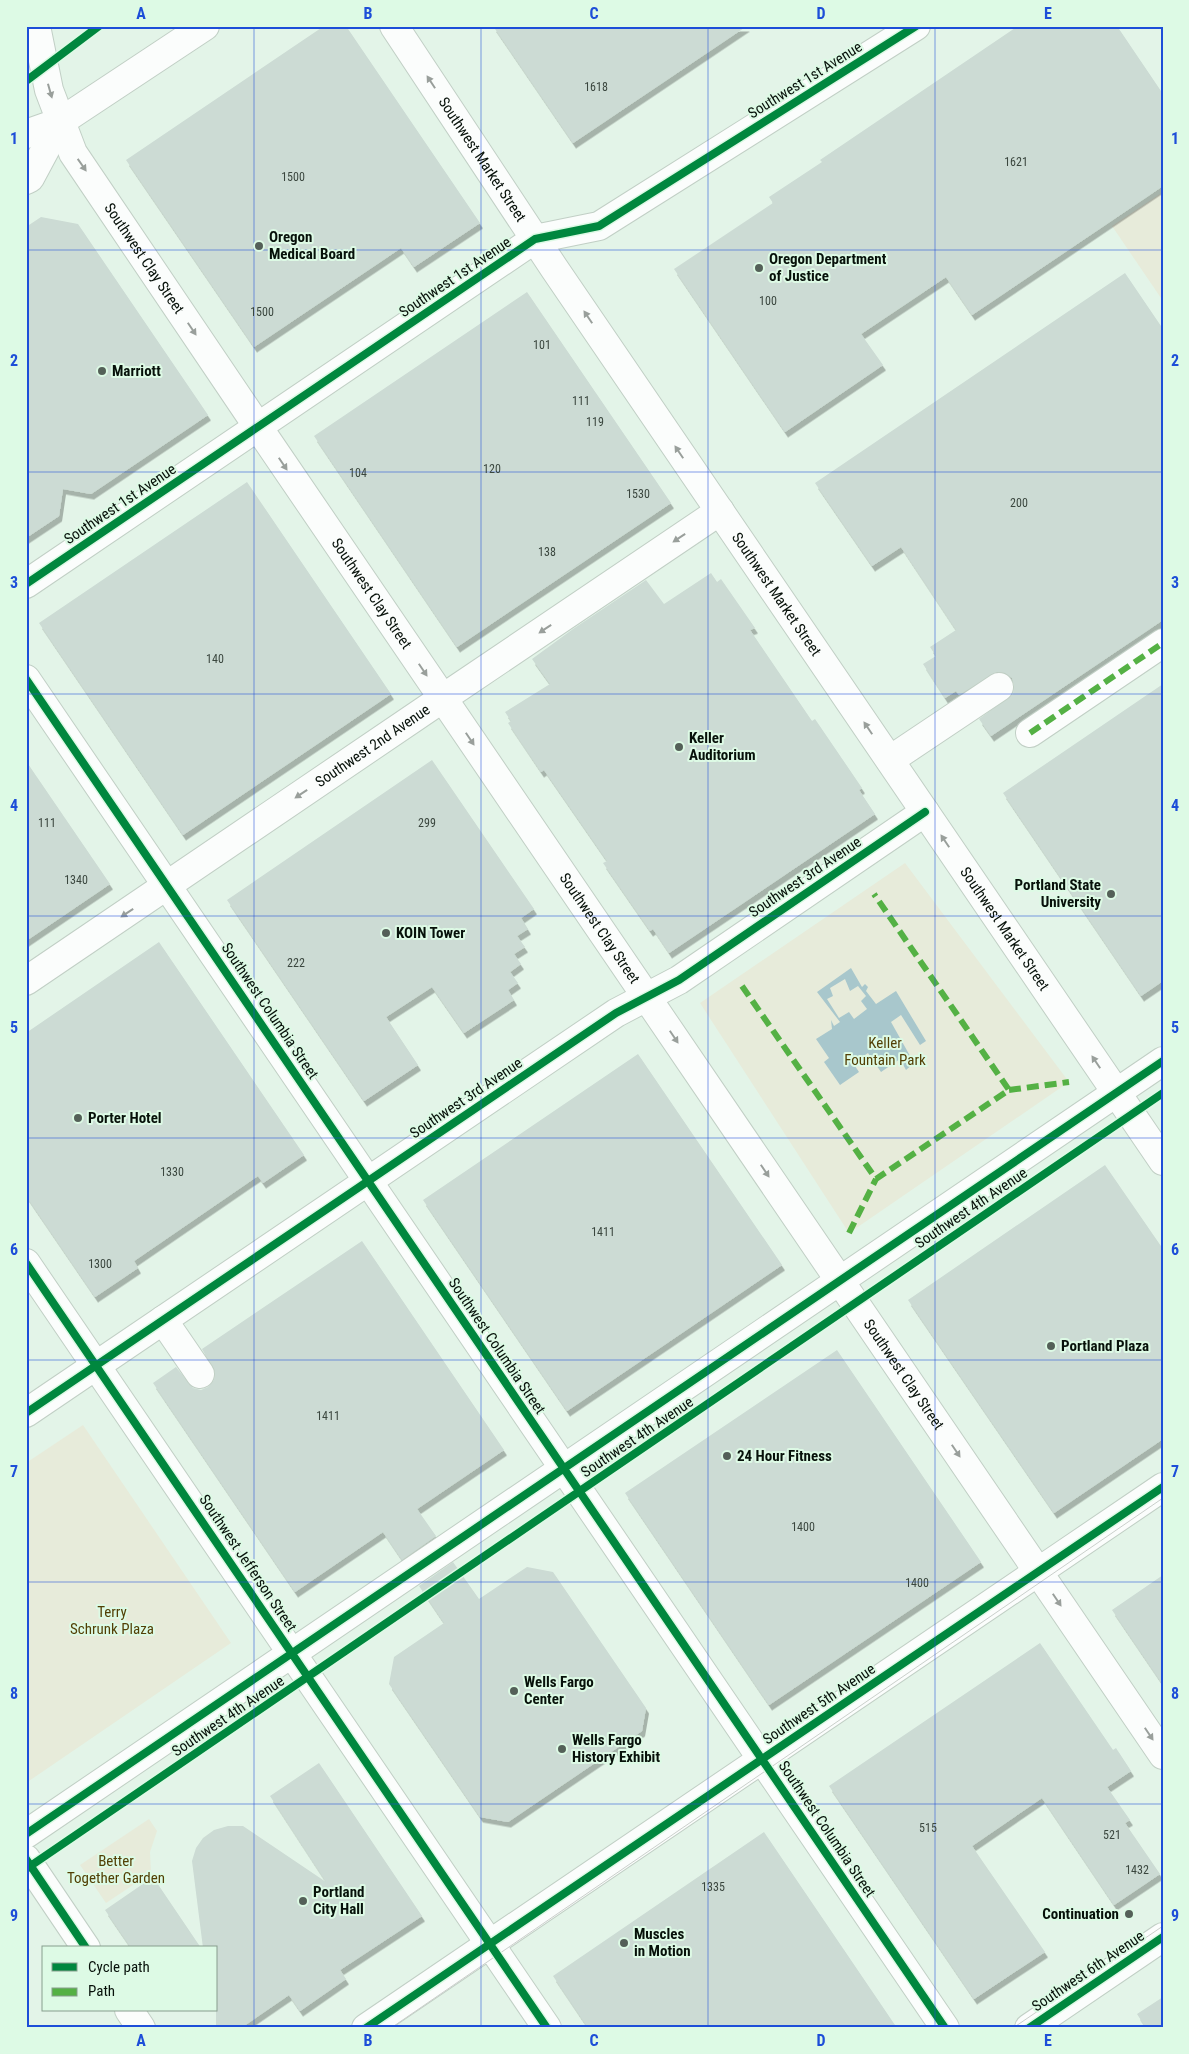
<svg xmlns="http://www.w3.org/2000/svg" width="1189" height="2054" viewBox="0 0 1189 2054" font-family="'Roboto Condensed',sans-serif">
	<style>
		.green { fill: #e7ebda }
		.water { fill: #a8c7cc; fill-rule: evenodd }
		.building { fill: #ccdbd4; filter: url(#shadow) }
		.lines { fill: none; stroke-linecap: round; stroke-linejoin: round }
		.minor-casing { stroke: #c1cfc5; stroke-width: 30 }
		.major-casing { stroke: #c1cfc5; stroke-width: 30 }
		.minor { stroke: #fbfdfc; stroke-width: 28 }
		.major { stroke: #fbfdfc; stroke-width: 28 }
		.tram { stroke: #cacfcb; stroke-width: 1 }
		.quiet { stroke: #54b144; stroke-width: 6; stroke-dasharray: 12 6; stroke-linecap: butt }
		.cycleway-casing { stroke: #ddfae5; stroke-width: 11 }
		.cycleway { stroke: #00873e; stroke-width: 8 }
		.oneway { fill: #999f9b }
		.grid { fill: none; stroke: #1d4ed8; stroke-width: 1; stroke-opacity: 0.55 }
		.poi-dot { fill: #546058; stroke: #ddfae5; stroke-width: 2 }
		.labels { text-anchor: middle; stroke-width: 4; stroke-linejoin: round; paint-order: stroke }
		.number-label { font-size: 12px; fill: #3a463e }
		.street-label { font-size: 15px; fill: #07110a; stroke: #ddfae5 }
		.poi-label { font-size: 15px; font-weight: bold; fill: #07110a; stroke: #ddfae5; text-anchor: start }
		.park-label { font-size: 15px; fill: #523f05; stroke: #ddfae5 }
		.neatline { fill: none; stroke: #1d4ed8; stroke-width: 2 }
		.grid-label { font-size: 16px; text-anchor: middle; font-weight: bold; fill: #1d4ed8 }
	</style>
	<defs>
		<filter id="shadow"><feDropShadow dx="3" dy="5.5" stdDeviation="0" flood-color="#0004"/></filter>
	</defs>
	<rect width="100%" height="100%" fill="#e3f4e8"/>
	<path class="green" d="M1163 192V301L1112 226Z
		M905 863 1069 1082 849 1233 700 1003Z
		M83 1425 231 1643 26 1783V1463Z
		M149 1819 157 1831 150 1852 151 1873 106 1903 80 1865Z"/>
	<path class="water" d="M851 968 862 987 865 984 868 987 866 991 876 1004 896 991 926 1041 920 1045 901 1015 891 1022 914 1063 906 1070 900 1059 881 1072 868 1053 853 1063 859 1072 840 1085 824 1062 829 1058 816 1039 832 1029 831 1020 834 1026 840 1022 817 992ZM845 979 850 991 858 986 866 996 861 1001 867 1009 854 1019 849 1012 839 1018 827 999 833 996 830 988Z"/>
	<path class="building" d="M324 26H346L480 223 414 267 401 248 254 347 126 160Z
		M493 26H747L573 143Z
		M1018 26H1117L1163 94V186L972 315 946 277 861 334 883 365 785 432 674 269 773 203 769 197 822 162 820 160Z
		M41 217 78 224 208 415 91 494 63 489 59 516 26 538V227Z
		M1125 273 1163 329V620L991 736 979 719 1013 694 1014 685 1012 678 1005 673 997 672 959 695 956 691 945 698 923 664 936 656 930 647 956 630 901 547 872 566 815 483Z
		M527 292 671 503 457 647 314 436Z
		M247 482 391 694 183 835 39 623Z
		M711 573 717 582 721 579 755 628 750 630 812 721 815 719 862 788 859 790 875 814 669 953 653 929 650 931 603 863 607 861 544 770 541 772 508 723 511 721 505 712 550 684 532 659 573 629 646 580 664 604Z
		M1163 684V981L1141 996 1003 793Z
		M432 760 534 909 521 918 528 929 517 936 525 947 514 954 521 964 510 972 518 983 508 990 514 1000 464 1033 432 987 386 1017 418 1065 364 1101 227 900Z
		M26 761 110 884 26 941Z
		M159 942 304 1155 263 1183 258 1176 134 1261 138 1268 95 1297 26 1196V1033Z
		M638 1054 782 1265 567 1411 423 1200Z
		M1105 1165 1163 1249V1439L1054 1513 908 1300Z
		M362 1241 504 1450 417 1509 436 1536 402 1560 383 1532 295 1592 153 1383 176 1367 193 1388 201 1390 208 1387 214 1380 215 1372 202 1349Z
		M837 1350 981 1562 769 1705 625 1493Z
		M453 1562 479 1599 527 1567 553 1572 646 1708 642 1731 508 1822 480 1817 389 1684 394 1657 444 1623 419 1586Z
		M1163 1575V1685L1112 1610Z
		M1040 1643 1113 1750 1116 1748 1131 1771 1107 1787 1130 1820 1125 1823 1160 1874 1114 1905 1042 1798 972 1846 1045 1952 974 1999 829 1786Z
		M319 1763 422 1916 340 1970 346 1979 300 2011 289 1995 241 2028H216V1948H203L192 1861 196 1848 203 1838 214 1830 228 1826H243L326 1882 270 1796Z
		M764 1832 897 2028H588L553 1976Z
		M153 1877 201 1948H131L105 1910Z
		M1163 1997V2028H1146L1137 2014Z"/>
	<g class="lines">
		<defs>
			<path id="minor" d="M535 239 599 226 916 26
				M443 698 720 511
				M1030 733 1163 643
				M890 760 999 687
				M163 1320 200 1374
				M366 2028 1163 1487
				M1029 2028 1163 1937"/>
			<g id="major">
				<path id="s1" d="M36 26 49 90 73 153 258 427 1163 1755"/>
				<path id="s2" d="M394 26 554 268 1163 1161"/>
				<path d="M26 134 60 122 205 26"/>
				<path d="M26 180 30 178 60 122"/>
				<path d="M26 584 535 239"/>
				<path d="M26 679 945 2028"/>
				<path id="s3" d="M26 981 443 698"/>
				<path d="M26 1263 547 2028"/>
				<path d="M26 1413 616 1013 679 980 925 812"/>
				<path d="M26 1834 1163 1061"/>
				<path d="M26 1859 86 1948"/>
				<path d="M129 2010 141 2028"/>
			</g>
		</defs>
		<use href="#minor" class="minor-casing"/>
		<use href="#major" class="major-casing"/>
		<use href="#minor" class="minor"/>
		<use href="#major" class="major"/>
		<path class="tram" d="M391 2028 1163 1498
			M1013 2028 1163 1926"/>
		<path class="quiet" d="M1030 733 1163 643
			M742 986 876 1179 1009 1090 874 894
			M1009 1090 1069 1082
			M849 1233 876 1179"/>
		<defs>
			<path id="cycleway" d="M26 81 99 26
				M26 584 535 239 599 226 916 26
				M26 679 945 2028
				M26 1263 547 2028
				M26 1413 616 1013 679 980 925 812
				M26 1834 1163 1061
				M26 1859 86 1948
				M26 1869 1163 1093
				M366 2028 1163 1487
				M1029 2028 1163 1937"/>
		</defs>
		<use href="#cycleway" class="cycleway-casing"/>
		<use href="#cycleway" class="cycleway"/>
	</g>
	<defs><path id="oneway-solid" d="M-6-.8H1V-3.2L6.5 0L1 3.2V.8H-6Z" transform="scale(1.25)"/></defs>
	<g class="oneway">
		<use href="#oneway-solid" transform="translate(431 82) rotate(-123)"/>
		<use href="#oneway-solid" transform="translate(50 91) rotate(74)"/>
		<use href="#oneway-solid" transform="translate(82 165) rotate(55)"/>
		<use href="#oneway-solid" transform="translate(588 317) rotate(-124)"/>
		<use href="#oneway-solid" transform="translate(192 329) rotate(56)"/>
		<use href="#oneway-solid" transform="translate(679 452) rotate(-124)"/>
		<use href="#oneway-solid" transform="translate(283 464) rotate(56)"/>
		<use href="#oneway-solid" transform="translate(679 538) rotate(146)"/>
		<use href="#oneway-solid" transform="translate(545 629) rotate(146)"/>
		<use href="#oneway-solid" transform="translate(423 670) rotate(56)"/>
		<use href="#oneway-solid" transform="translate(868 728) rotate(-124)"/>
		<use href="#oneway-solid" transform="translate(470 739) rotate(56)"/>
		<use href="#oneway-solid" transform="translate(301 794) rotate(146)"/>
		<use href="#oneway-solid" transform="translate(945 841) rotate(-124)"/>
		<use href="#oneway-solid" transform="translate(127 913) rotate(146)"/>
		<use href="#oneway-solid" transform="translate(674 1037) rotate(56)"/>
		<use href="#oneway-solid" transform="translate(1096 1062) rotate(-124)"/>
		<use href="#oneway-solid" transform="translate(765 1171) rotate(56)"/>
		<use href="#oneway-solid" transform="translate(956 1451) rotate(56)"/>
		<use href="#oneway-solid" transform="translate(1057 1600) rotate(56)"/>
		<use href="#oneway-solid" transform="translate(1149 1734) rotate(56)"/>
	</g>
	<path class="grid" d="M254 26V2028M481 26V2028M708 26V2028M935 26V2028M26 250H1163M26 472H1163M26 694H1163M26 916H1163M26 1138H1163M26 1360H1163M26 1582H1163M26 1804H1163"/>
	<g class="poi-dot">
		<circle cx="259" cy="246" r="5"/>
		<circle cx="759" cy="268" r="5"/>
		<circle cx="102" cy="371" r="5"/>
		<circle cx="679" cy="747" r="5"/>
		<circle cx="1111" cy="894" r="5"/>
		<circle cx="386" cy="933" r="5"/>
		<circle cx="78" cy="1118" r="5"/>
		<circle cx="1051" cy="1346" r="5"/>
		<circle cx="727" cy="1456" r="5"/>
		<circle cx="514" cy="1691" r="5"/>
		<circle cx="562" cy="1749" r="5"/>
		<circle cx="303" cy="1901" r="5"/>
		<circle cx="1129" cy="1914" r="5"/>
		<circle cx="624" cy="1943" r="5"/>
	</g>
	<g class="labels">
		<g class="number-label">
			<text x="596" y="91">1618</text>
			<text x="1016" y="166">1621</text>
			<text x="293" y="181">1500</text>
			<text x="768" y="305">100</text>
			<text x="262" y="316">1500</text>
			<text x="542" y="349">101</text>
			<text x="581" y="405">111</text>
			<text x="595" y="426">119</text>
			<text x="492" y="473">120</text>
			<text x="358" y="477">104</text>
			<text x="638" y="498">1530</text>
			<text x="1019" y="507">200</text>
			<text x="547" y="556">138</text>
			<text x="215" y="663">140</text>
			<text x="47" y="827">111</text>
			<text x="427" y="827">299</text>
			<text x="76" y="884">1340</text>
			<text x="296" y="967">222</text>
			<text x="172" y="1176">1330</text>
			<text x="603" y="1236">1411</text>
			<text x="100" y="1268">1300</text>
			<text x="328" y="1420">1411</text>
			<text x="803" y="1531">1400</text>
			<text x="917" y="1587">1400</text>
			<text x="928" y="1832">515</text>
			<text x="1112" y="1839">521</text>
			<text x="1137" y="1874">1432</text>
			<text x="713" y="1891">1335</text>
		</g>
		<g class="street-label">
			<text transform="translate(805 80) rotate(-32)" y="5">Southwest 1st Avenue</text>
			<text dy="5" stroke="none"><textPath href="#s2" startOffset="160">Southwest Market Street</textPath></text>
			<text dy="5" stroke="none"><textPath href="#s1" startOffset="260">Southwest Clay Street</textPath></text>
			<text transform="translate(455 277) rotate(-34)" y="5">Southwest 1st Avenue</text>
			<text transform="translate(120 504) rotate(-34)" y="5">Southwest 1st Avenue</text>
			<text dy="5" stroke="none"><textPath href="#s1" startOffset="665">Southwest Clay Street</textPath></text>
			<text dy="5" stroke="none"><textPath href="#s2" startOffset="685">Southwest Market Street</textPath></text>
			<text dy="5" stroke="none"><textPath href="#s3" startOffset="419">Southwest 2nd Avenue</textPath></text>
			<text transform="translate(805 877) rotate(-34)" y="5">Southwest 3rd Avenue</text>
			<text dy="5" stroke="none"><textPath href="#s1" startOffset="1070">Southwest Clay Street</textPath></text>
			<text dy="5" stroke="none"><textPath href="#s2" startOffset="1090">Southwest Market Street</textPath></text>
			<text transform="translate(270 1011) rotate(56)" y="5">Southwest Columbia Street</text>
			<text transform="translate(466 1098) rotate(-34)" y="5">Southwest 3rd Avenue</text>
			<text transform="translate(971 1208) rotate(-34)" y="5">Southwest 4th Avenue</text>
			<text transform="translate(497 1346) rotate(56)" y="5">Southwest Columbia Street</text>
			<text dy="5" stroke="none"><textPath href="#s1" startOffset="1610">Southwest Clay Street</textPath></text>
			<text transform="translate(637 1437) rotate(-34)" y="5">Southwest 4th Avenue</text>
			<text transform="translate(248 1563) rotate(56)" y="5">Southwest Jefferson Street</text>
			<text transform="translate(819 1704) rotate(-34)" y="5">Southwest 5th Avenue</text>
			<text transform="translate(228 1716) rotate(-34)" y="5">Southwest 4th Avenue</text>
			<text transform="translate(827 1829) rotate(56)" y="5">Southwest Columbia Street</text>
			<text transform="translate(1088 1971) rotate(-34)" y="5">Southwest 6th Avenue</text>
		</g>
		<g class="poi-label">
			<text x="269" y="242">Oregon<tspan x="269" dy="17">Medical Board</tspan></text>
			<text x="769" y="264">Oregon Department<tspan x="769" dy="17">of Justice</tspan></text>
			<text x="112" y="376">Marriott</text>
			<text x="689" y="743">Keller<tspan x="689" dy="17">Auditorium</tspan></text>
			<text x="1101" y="890" text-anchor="end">Portland State<tspan x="1101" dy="17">University</tspan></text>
			<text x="396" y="938">KOIN Tower</text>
			<text x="88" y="1123">Porter Hotel</text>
			<text x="1061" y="1351">Portland Plaza</text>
			<text x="737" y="1461">24 Hour Fitness</text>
			<text x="524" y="1687">Wells Fargo<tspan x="524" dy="17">Center</tspan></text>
			<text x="572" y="1745">Wells Fargo<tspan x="572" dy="17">History Exhibit</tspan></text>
			<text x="313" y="1897">Portland<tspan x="313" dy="17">City Hall</tspan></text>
			<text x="1119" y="1919" text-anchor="end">Continuation</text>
			<text x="634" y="1939">Muscles<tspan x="634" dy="17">in Motion</tspan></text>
		</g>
		<g class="park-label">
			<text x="885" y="1048">Keller<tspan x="885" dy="17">Fountain Park</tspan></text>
			<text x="112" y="1617">Terry<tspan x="112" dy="17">Schrunk Plaza</tspan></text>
			<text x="116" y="1866">Better<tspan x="116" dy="17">Together Garden</tspan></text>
		</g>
	</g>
	<rect width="1189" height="2054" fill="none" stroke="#ddfae5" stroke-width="55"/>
	<rect x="42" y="1946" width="175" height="65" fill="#ddfae5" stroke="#879d8d"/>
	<rect x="52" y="1963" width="25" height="8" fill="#00873e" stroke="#879d8d"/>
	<text x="88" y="1972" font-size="15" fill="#07110a">Cycle path</text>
	<rect x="52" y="1988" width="25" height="8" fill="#54b144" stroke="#879d8d"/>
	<text x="88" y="1996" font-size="15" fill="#07110a">Path</text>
	<rect x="28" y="28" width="1134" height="1998" class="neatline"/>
	<g class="grid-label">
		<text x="141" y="19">A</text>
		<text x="368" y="19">B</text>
		<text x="594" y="19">C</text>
		<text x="821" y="19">D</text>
		<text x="1048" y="19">E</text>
		<text x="14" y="144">1</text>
		<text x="1175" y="144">1</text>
		<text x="14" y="366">2</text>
		<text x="1175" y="366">2</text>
		<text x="14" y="588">3</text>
		<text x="1175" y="588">3</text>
		<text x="14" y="811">4</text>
		<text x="1175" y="811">4</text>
		<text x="14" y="1033">5</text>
		<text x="1175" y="1033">5</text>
		<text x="14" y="1255">6</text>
		<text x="1175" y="1255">6</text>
		<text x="14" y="1477">7</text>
		<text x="1175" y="1477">7</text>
		<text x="14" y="1699">8</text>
		<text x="1175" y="1699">8</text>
		<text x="14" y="1921">9</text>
		<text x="1175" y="1921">9</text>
		<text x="141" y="2046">A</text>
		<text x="368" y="2046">B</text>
		<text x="594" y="2046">C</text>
		<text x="821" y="2046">D</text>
		<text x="1048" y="2046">E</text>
	</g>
</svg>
